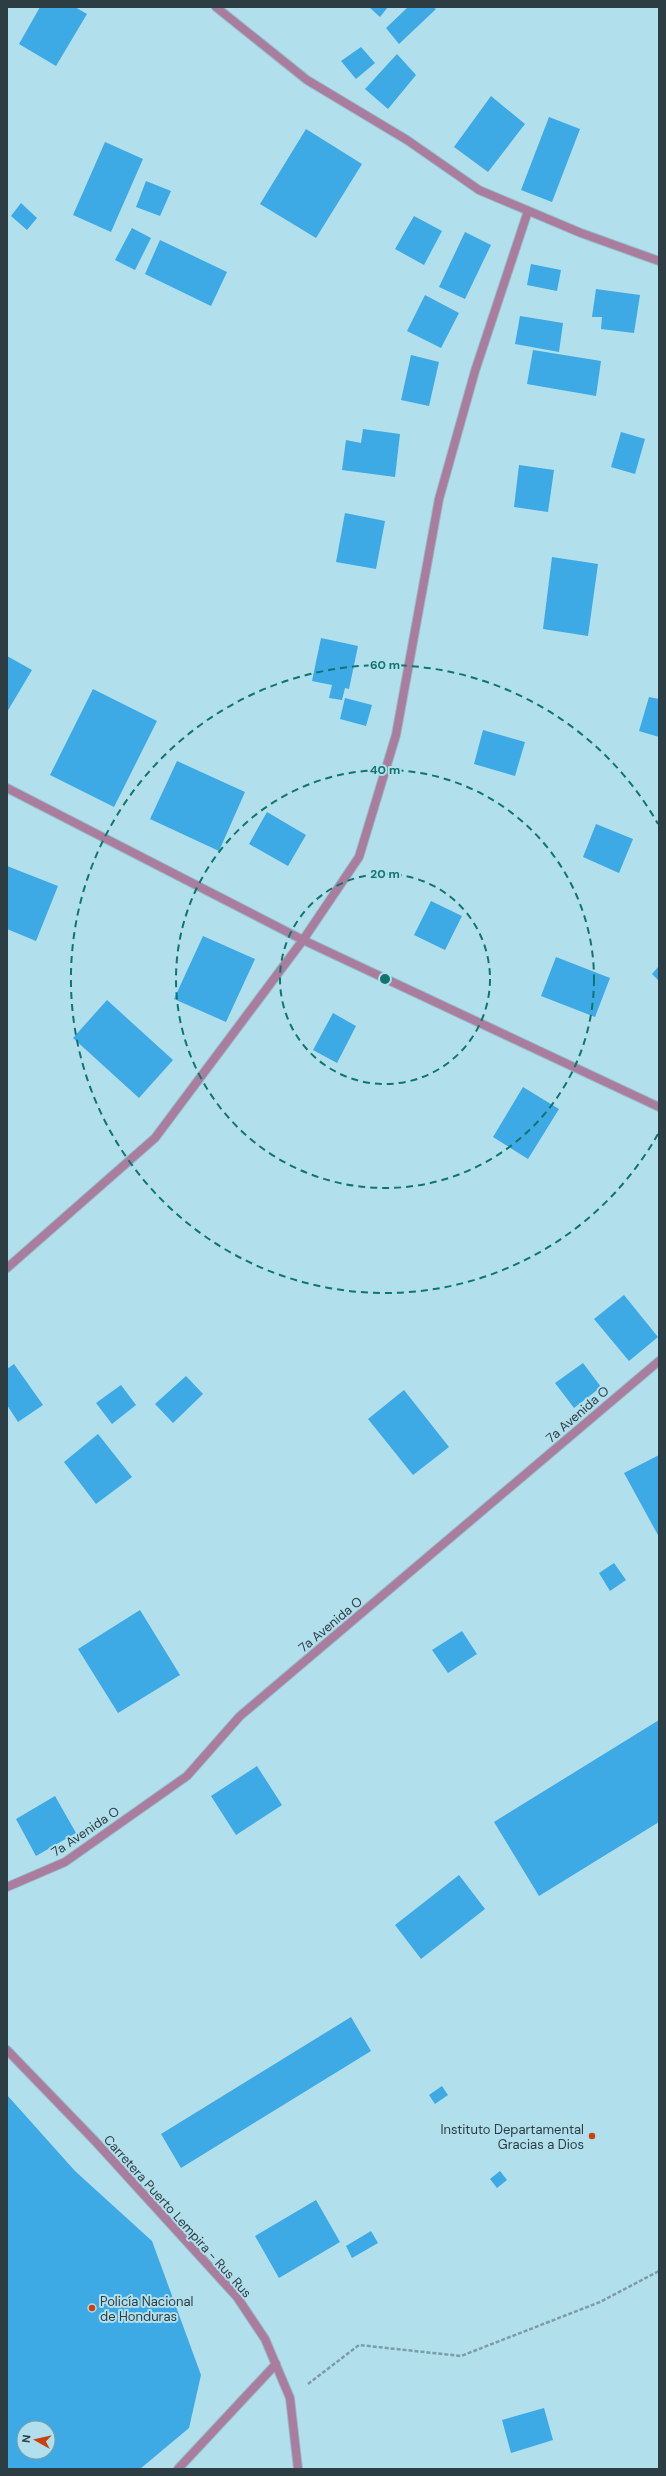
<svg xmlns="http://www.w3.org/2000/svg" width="666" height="2476" viewBox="0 0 666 2476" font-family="'DM Sans',sans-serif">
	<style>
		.building { fill: #3da9e5; fill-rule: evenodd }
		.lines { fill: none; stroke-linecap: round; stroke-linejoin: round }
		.minor-casing { stroke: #95bcc7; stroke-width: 10 }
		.tertiary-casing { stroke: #95bcc7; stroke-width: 10 }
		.path { stroke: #7b9da7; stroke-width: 2.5; stroke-dasharray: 4 2; stroke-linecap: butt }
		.minor { stroke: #aa7c9d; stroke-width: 8 }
		.tertiary { stroke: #aa7c9d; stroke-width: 8 }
		.ring { fill: none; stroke: #0f766e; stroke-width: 2; stroke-dasharray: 7 5 }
		.poi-dot { fill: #c8410e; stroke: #b2dfec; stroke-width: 1.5 }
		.labels { text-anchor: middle; stroke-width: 4; stroke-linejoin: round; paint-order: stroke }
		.street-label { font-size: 13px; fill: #2c3e44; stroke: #b2dfec }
		.poi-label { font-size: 13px; fill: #2c3e44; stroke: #b2dfec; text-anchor: end }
		.centre { fill: #0f766e; stroke: #b2dfec; stroke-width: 2 }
		.ring-label { font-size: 12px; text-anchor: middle; font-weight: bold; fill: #0f766e; stroke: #b2dfec; stroke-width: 4; stroke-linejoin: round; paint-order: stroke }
	</style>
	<rect width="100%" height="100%" fill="#b2dfec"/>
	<path class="building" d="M40 7H75L87 14 56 66 19 44Z
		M369 7H388L380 17Z
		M408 7H433L436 9 399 44 386 28Z
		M361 47 375 63 356 79 341 61Z
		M397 54 416 75 388 109 365 89Z
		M491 96 525 124 488 172 454 147Z
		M549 117 580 129 552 202 521 190Z
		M306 129 362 164 316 238 260 204Z
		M105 142 143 159 111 232 73 215Z
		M146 181 171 191 160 216 136 207Z
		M21 203 37 218 27 230 11 216Z
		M414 216 442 231 424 265 395 249Z
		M132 228 151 238 135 270 115 260Z
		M465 232 491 245 465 299 439 287Z
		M160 240 227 272 211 306 145 274Z
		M531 264 561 270 557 291 527 285Z
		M596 289 640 295 634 333 601 329 602 317H592Z
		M425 295 459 313 441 348 407 331Z
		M520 316 563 323 559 352 515 344Z
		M533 350 601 361 596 396 527 384Z
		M411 355 439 362 429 406 401 400Z
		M363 429 400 434 395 477 342 470 346 440 361 443Z
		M621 432 645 439 635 474 611 467Z
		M519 465 554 470 548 512 514 507Z
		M345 513 385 521 376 569 336 562Z
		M552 557 598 564 588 636 543 629Z
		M321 638 358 646 349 689 345 688 342 700 329 698 332 685 312 681Z
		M7 656 32 670 7 712Z
		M93 689 157 721 114 807 50 775Z
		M649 697 659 699V737L639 731Z
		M345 698 372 705 366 726 340 719Z
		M483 730 525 742 515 776 474 764Z
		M177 761 245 792 219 851 150 819Z
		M267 812 306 835 288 866 249 844Z
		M596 824 633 839 619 873 583 857Z
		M7 866 58 886 36 941 7 929Z
		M431 901 462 916 445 950 414 935Z
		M203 936 255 959 226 1022 174 999Z
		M556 957 610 978 595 1017 541 996Z
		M659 966V981L652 974Z
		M107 1000 173 1060 139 1098 73 1038Z
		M333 1013 356 1026 337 1063 313 1050Z
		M523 1087 559 1109 528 1159 493 1137Z
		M624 1295 658 1337 629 1361 594 1319Z
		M583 1363 601 1387 574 1408 555 1383Z
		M14 1364 43 1405 18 1422 7 1405V1369Z
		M186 1376 203 1394 173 1423 155 1404Z
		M121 1385 136 1405 112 1424 96 1403Z
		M404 1390 449 1447 413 1475 368 1419Z
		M98 1434 132 1477 96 1504 64 1462Z
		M659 1455V1537L624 1473Z
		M614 1563 626 1580 610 1591 599 1573Z
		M140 1610 180 1675 118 1713 78 1649Z
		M462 1631 477 1654 448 1673 432 1650Z
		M659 1720V1822L539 1896 494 1822Z
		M257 1766 282 1805 236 1835 211 1796Z
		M55 1796 76 1833 36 1856 16 1819Z
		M459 1875 485 1909 421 1959 395 1925Z
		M351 2017 371 2051 181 2168 161 2134Z
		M442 2086 448 2095 435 2104 429 2095Z
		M7 2095 75 2171 152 2241 201 2375 189 2428 140 2469H7ZM24 2428H48V2452H24Z
		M500 2171 507 2180 497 2188 490 2179Z
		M316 2200 340 2242 279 2278 255 2236Z
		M371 2231 378 2243 352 2258 346 2246Z
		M544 2408 553 2440 511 2453 502 2420Z"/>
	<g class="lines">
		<defs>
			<path id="minor" d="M216 7 307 80 407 140 479 190 581 233 659 261
				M7 788 303 940 659 1107
				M7 1268 155 1138 303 940 359 857 396 735 439 499 475 371 528 211
				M7 1887 65 1862 187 1776 240 1716 659 1361
				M178 2469 276 2364"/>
			<path id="tertiary" d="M7 2050 95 2141 237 2297 265 2339 290 2398 298 2469"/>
		</defs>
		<use href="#minor" class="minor-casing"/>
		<use href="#tertiary" class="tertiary-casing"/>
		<path class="path" d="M308 2384 359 2345 461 2356 600 2302 659 2271"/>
		<use href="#minor" class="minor"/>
		<use href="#tertiary" class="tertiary"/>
	</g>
	<g class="ring">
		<circle cx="385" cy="979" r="105"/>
		<circle cx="385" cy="979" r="209"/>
		<path d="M658 1134A314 314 0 1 1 658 824"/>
	</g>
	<g class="poi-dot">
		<circle cx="592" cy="2136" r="4"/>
		<circle cx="92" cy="2308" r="4"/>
	</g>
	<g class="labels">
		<g class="street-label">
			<text transform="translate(577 1414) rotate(-41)" y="5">7a Avenida O</text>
			<text transform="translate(330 1624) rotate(-40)" y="5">7a Avenida O</text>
			<text transform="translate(85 1831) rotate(-34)" y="5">7a Avenida O</text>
			<text transform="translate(178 2216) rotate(48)" y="5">Carretera Puerto Lempira - Rus Rus</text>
		</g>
		<g class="poi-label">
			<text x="584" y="2134">Instituto Departamental<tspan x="584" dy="15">Gracias a Dios</tspan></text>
			<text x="100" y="2306" text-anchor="start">Policía Nacional<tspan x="100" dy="15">de Honduras</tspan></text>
		</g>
	</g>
	<circle cx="385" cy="979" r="6" class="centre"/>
	<g class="ring-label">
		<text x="385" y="669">60 m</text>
		<text x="385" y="774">40 m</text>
		<text x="385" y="878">20 m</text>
	</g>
	<rect width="666" height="2476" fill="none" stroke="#2c3e44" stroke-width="16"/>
	<g transform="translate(36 2440) rotate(278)"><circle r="19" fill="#b2dfec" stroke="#7c9fa9"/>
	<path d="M0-3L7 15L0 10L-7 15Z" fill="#c8410e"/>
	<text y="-6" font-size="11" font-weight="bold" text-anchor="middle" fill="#2c3e44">N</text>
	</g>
</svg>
